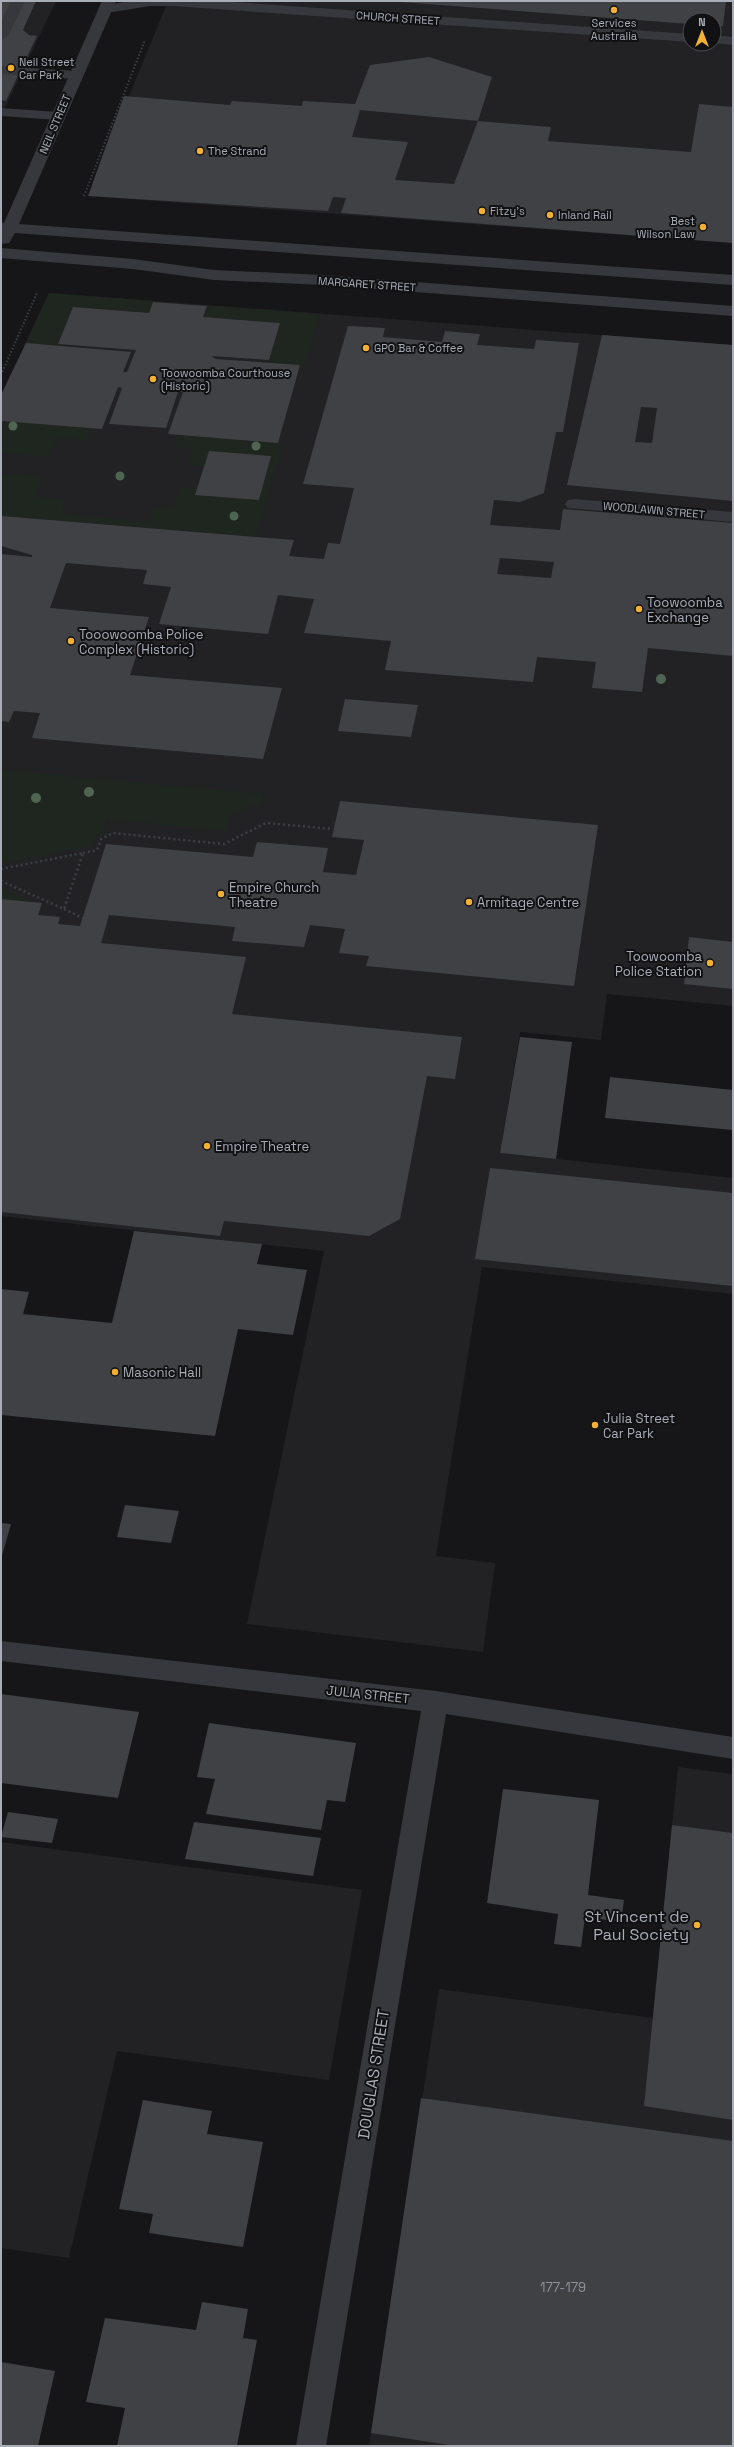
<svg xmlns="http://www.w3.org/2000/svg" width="734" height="2447" viewBox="0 0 734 2447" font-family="'Space Grotesk',sans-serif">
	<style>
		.built { fill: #222225; fill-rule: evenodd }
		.green { fill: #1e261f }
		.building { fill: #404145; fill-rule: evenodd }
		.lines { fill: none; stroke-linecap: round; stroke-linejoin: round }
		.path-far1 { stroke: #3d3f44; stroke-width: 2; stroke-dasharray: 1.5 2; stroke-linecap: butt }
		.path { stroke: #3d3f44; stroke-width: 2.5; stroke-dasharray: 2 3; stroke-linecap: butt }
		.service { fill: #37383d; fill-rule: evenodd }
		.minor { fill: #37383d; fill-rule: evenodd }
		.tertiary { fill: #37383d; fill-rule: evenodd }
		.tree { fill: #506452 }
		.poi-dot { fill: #f2b134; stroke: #111113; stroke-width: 1.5 }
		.labels { text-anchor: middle; stroke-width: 4; stroke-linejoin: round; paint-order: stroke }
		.far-street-label { font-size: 11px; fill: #a8adb8; stroke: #111113 }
		.far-poi-label { font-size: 11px; fill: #a8adb8; stroke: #111113; text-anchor: start }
		.poi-label { font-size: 13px; fill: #a8adb8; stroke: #111113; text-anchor: start }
		.street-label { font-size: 13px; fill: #a8adb8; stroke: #111113 }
		.near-number-label { font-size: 13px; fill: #8e929b }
		.near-poi-label { font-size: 16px; fill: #a8adb8; stroke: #111113; text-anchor: end }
		.near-street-label { font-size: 16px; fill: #a8adb8; stroke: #111113 }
	</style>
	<rect width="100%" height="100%" fill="#161618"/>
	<path class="built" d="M1 1H56L1 116Z
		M168 1H733V243L88 196ZM690 20H714V44H690Z
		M49 293 733 345V1006L607 994 601 1040 520 1032 500 1153 733 1178V1294L482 1267 436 1556 495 1563 483 1652 247 1624 324 1251 1 1216V395Z
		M678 1767 733 1774V2446H369L439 1989 653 2018Z
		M1 1842 362 1890 329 2080 117 2051 69 2258 1 2248Z"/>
	<path class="green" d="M49 293 154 301 149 313 73 307 57 346 26 343Z
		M212 306 319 314 305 366 268 363 280 323 203 317Z
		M1 421 92 428 88 440 56 438 49 457 1 453Z
		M179 435 283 443 256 537 1 516V473L42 476 35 497 66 499 61 514 150 522 155 507 173 508 180 487 198 489 204 466 187 465 192 449 175 447Z
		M1 770 264 794 261 806 246 805 243 813 231 812 226 831 107 819 103 834 97 833 93 846 1 864Z
		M1 887 35 903 1 899Z"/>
	<path class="building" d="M1 1H36L23 30 29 35 37 36 6 101 1 100Z
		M387 1H726L723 26H714V20H690V24Z
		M429 57 492 77 478 121 360 110 352 137 408 142 395 180 454 184 478 121 551 127 548 141 691 152 699 104 733 107V243L341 213 346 198 333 197 328 211 88 196 124 96 230 105 232 101 302 106 303 101 355 104 370 65Z
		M153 302 207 306 203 317 280 323 269 360 211 356 216 359 300 365 278 443 168 434 183 392H178L166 428 109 424 122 388 118 387 102 429 1 421V395L26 343 131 352 123 372H127L136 350 58 344 73 307 149 313Z
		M348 326 385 328 383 337 442 342 445 331 480 334 477 345 534 349 536 340 579 343 563 432H556L544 493 520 502 494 500 490 525 560 530 563 509 733 523V656L648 648 642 692 592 688 596 662 537 657 533 682 385 670 391 641 304 633 314 599 278 595 268 634 159 624 171 587 143 584 147 570 66 563 50 608 149 617 130 675 282 688 263 759 32 738 40 713 14 711 9 722 1 721V554L32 557V555L1 546V516L294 540 289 556 324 559 328 543 340 544 354 488 303 484ZM500 558 554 562 551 578 497 574Z
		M602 335 733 345V501L567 485ZM641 407 657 408 652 443 635 442Z
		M209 451 271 456 259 500 195 495Z
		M345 699 418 705 411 737 338 731Z
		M340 801 598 825 574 986 366 966 369 956 339 953 345 929 310 925 304 947 232 941 235 927 109 915 101 943 246 957 232 1014 462 1037 455 1079 427 1076 400 1219 369 1236 224 1221 220 1236 1 1212V899L42 903 38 915 60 917 58 924 80 926 106 844 253 857 257 842 328 848 323 872 356 875 364 840 332 837Z
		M689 937 733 942V989L684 984Z
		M520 1037 572 1042 556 1159 500 1153Z
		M610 1077 733 1090V1130L605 1118Z
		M490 1168 733 1193V1286L475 1259Z
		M134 1231 262 1244 257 1264 307 1270 293 1335 238 1329 215 1436 1 1415V1289L29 1292 23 1314 112 1323Z
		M125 1505 179 1511 171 1543 117 1537Z
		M1 1523 11 1524 1 1559Z
		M1 1694 139 1712 118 1798 1 1783Z
		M209 1723 356 1743 345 1802 327 1800 321 1830 206 1814 215 1779 197 1777Z
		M503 1789 599 1800 588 1895 624 1900 621 1922 585 1917 581 1947 554 1944 558 1914 487 1903Z
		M8 1812 58 1819 52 1843 1 1837Z
		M194 1822 321 1838 313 1876 185 1859Z
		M672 1825 733 1833V2120L644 2106Z
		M421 2098 733 2141V2446H456L371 2433Z
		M143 2100 212 2111 207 2134 263 2142 243 2247 149 2233 153 2214 119 2209Z
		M202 2302 248 2309 243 2338 257 2340 237 2446H117L125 2408 86 2402 105 2318 196 2330Z
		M1 2362 55 2371 38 2446H1Z"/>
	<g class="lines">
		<path class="path-far1" d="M84 196 145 40
			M1 375 37 293"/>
		<path class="path" d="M83 853 97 850 101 839 113 833 224 844 266 823 333 829
			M1 869 83 853 64 909 1 881
			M64 909 83 918"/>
		<path class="service" d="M11 1H25L8 36 1 40V21Z
			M1 66 76 71 83 75 76 79 1 74Z
			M1 108 58 112 65 116 58 120 1 116Z
			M1 1641 436 1691 733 1737V1759L446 1714 326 2446H296L421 1711 1 1661Z"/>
		<path class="minor" d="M130 1H219L690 34V42L173 6H150L106 13 99 9 101 6Z
			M714 35 733 37V45L714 43Z
			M574 499 733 512V522L568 508 565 504 568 500Z"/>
		<path class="tertiary" d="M102 1H116L19 224 733 275V285L15 233 9 243 1 244V222L4 223Z
			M1 248 133 259 214 270 323 275 733 306V316L323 285 214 280 133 269 1 258Z"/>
	</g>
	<g class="tree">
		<circle cx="13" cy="426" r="4.5"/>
		<circle cx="256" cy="446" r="4.5"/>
		<circle cx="120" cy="476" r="4.5"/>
		<circle cx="234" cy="516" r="4.5"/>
		<circle cx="661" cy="679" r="5"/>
		<circle cx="89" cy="792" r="5"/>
		<circle cx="36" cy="798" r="5"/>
	</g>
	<g class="poi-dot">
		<circle cx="614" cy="10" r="4"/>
		<circle cx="11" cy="68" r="4"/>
		<circle cx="200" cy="151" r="4"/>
		<circle cx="482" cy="211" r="4"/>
		<circle cx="550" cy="215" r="4"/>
		<circle cx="703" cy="227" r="4"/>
		<circle cx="366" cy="348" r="4"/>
		<circle cx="153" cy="379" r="4"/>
		<circle cx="639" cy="609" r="4"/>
		<circle cx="71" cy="641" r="4"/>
		<circle cx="221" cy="894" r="4"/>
		<circle cx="469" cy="902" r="4"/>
		<circle cx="710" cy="963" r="4"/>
		<circle cx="207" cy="1146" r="4"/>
		<circle cx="115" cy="1372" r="4"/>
		<circle cx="595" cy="1425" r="4"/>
		<circle cx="697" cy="1925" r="4"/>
	</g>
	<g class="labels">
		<g class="far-street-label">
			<text transform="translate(398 18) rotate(4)" y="4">CHURCH STREET</text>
			<text transform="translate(55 124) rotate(-67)" y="4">NEIL STREET</text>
			<text transform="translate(367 284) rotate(4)" y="4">MARGARET STREET</text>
			<text transform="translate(654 510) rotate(5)" y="4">WOODLAWN STREET</text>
		</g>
		<g class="far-poi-label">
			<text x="614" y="27" text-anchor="middle">Services<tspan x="614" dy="13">Australia</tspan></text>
			<text x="19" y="66">Neil Street<tspan x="19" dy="13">Car Park</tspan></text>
			<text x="208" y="155">The Strand</text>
			<text x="490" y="215">Fitzy's</text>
			<text x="558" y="219">Inland Rail</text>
			<text x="695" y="225" text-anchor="end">Best<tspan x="695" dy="13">Wilson Law</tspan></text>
			<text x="374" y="352">GPO Bar &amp; Coffee</text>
			<text x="161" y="377">Toowoomba Courthouse<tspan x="161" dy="13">(Historic)</tspan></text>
		</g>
		<g class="poi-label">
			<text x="647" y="607">Toowoomba<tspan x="647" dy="15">Exchange</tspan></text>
			<text x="79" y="639">Tooowoomba Police<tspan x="79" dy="15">Complex (Historic)</tspan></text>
			<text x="229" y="892">Empire Church<tspan x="229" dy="15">Theatre</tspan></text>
			<text x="477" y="907">Armitage Centre</text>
			<text x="702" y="961" text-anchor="end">Toowoomba<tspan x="702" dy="15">Police Station</tspan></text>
			<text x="215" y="1151">Empire Theatre</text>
			<text x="123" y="1377">Masonic Hall</text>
			<text x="603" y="1423">Julia Street<tspan x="603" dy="15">Car Park</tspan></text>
		</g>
		<g class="street-label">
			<text transform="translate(368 1694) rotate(6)" y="5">JULIA STREET</text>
		</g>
		<g class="near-number-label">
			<text x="563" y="2292">177-179</text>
		</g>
		<g class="near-poi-label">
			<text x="689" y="1922">St Vincent de<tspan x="689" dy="18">Paul Society</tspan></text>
		</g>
		<g class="near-street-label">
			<text transform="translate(373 2074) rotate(-81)" y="6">DOUGLAS STREET</text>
		</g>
	</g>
	<rect width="734" height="2447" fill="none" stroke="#a8adb8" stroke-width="4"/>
	<g transform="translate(702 32)"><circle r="19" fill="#111113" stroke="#4d4f55"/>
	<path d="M0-3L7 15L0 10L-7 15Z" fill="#f2b134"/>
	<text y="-6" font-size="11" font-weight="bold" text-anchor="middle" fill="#a8adb8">N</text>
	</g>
</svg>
